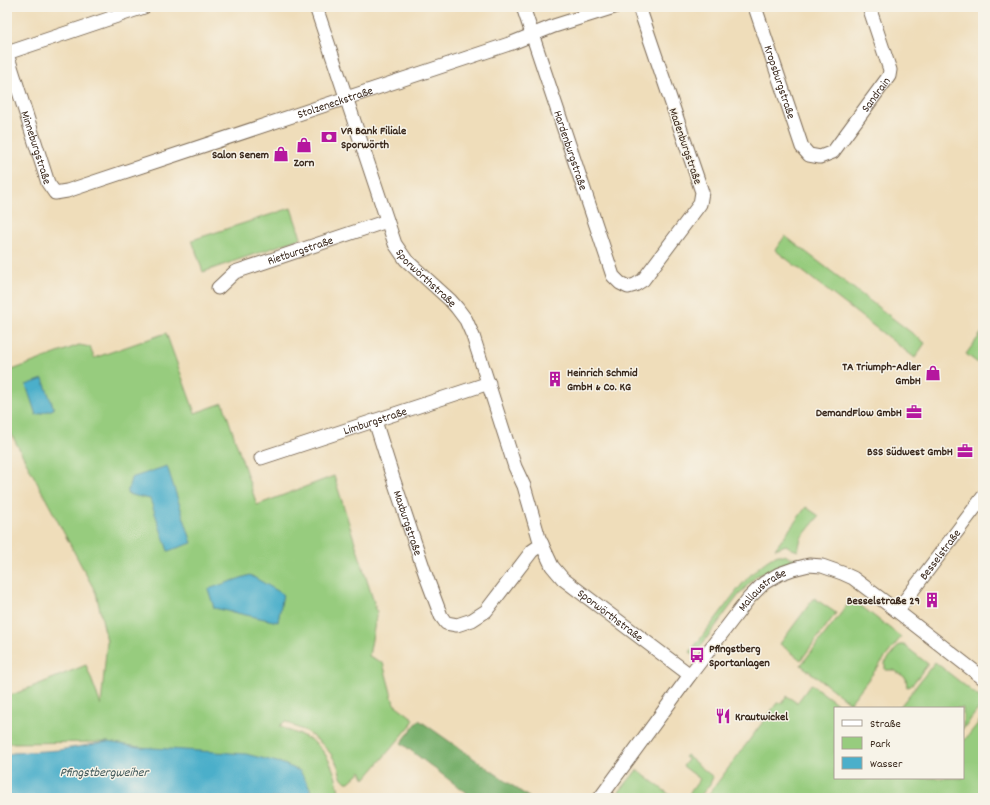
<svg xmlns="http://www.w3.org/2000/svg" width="990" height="805" viewBox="0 0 990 805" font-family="Dekko,sans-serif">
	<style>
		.green { fill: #97cc7e; stroke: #697b4e }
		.forest { fill: #79b06d; stroke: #5a6d46 }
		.water { fill: #4bafca; stroke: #436c74 }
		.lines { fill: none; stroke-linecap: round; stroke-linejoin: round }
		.minor-casing { stroke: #7a6955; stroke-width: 15 }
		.minor { stroke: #fff; stroke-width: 13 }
		.labels { text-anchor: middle; stroke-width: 3; stroke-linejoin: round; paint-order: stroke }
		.street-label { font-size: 12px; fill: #3b2a1e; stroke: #f7f3e8 }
		.poi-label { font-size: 12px; font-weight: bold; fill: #3b2a1e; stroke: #f7f3e8; text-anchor: end }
		.water-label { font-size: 13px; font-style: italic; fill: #41595a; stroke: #f7f3e8 }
	</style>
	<rect width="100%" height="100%" fill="#f7f3e8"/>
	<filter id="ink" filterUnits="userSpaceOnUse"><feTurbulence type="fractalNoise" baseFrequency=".025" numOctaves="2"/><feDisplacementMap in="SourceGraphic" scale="8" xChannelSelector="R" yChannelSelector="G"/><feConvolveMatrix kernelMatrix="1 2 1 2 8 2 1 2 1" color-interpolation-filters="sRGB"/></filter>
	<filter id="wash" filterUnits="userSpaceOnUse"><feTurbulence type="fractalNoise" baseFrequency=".012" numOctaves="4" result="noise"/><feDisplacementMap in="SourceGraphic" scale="16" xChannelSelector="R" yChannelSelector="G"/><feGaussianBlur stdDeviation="0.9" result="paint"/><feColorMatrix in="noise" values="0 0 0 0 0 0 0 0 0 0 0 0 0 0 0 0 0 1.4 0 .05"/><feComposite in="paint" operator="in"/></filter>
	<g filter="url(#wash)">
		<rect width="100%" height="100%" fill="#efddba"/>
		<path class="green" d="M291 208 301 238 203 272 192 240Z
			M785 236 925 343 915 358 775 250Z
			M983 331V367L966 354Z
			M166 333 195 413 223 403 257 505 334 476 377 612 369 656 383 663 394 704 414 719 411 725 365 779 361 771 349 782H346L341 777 338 766 331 754 322 744 307 732 294 726 285 721 280 726C289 732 302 734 311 740 330 753 337 777 340 798H311L310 788 138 747 107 742 7 743V697L86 665 101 705 107 641 96 593 7 426V372L79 345 90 347 94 358Z
			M806 507 819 516 801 538 798 551 792 549 786 545 775 549Z
			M778 555H785L790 558 799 557 800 560 791 562 780 565 769 573H764L756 576 738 596 694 655 690 652C700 639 710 626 720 613 734 594 756 563 778 555Z
			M814 598 836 613 801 660 780 644Z
			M852 599 901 637 850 703 801 665Z
			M899 645H904L928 664 911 686 907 687 906 678 894 670H885V663Z
			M935 662 983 700V703L963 729V708H899Z
			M811 684 843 708H835V778H963V742L983 717V798H706L777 703 783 702 787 696 797 703Z
			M686 755 713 777 710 784 699 798H686L700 779 683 766 688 760 684 757Z
			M637 770 674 798H614Z"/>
		<path class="forest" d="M419 720 530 798H473L401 743Z"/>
		<path class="water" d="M43 379 54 409 36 415 26 385Z
			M167 466 192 543 168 551 150 499 127 494 131 478Z
			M250 575 283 594 278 622 214 608 208 589Z
			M107 742 138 747 246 754 281 763 300 771 310 788 311 798H7V755L13 753 59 750Z"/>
	</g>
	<g filter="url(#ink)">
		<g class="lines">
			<defs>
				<g id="minor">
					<path id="s1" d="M316 7 395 244 406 260 450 300 457 308 466 320 473 336 515 467 524 486 539 538 545 551 552 566 563 579 690 675"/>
					<path id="s2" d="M523 7 613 276 620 283 628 287 635 285 643 280 700 204 702 192 639 7"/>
					<path id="s3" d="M755 7 802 147 809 155 820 157 833 152 889 76 890 70 869 7"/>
					<path d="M7 53 144 7"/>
					<path id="s4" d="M7 54 48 183 55 193 67 191 512 43 554 26 614 7"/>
					<path id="s5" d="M218 288 235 272 387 221"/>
					<path id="s6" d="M375 421 393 478 426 576 441 616 446 623 457 625 472 620 486 611 532 551 542 544"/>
					<path id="s7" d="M261 458 489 383"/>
					<path id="s8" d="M897 611 983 497"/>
					<path id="s9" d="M600 798 690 675 749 598 764 583 779 574 793 569 809 565 822 566 842 573 853 578 897 611 983 678"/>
				</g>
			</defs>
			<use href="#minor" class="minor-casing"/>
			<use href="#minor" class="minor"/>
		</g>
	</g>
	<defs>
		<symbol id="bank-bare" viewBox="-9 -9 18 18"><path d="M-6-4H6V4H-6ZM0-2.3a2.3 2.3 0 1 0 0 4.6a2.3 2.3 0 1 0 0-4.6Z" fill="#b5179e" stroke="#f7f3e8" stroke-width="2.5" paint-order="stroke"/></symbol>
		<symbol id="shop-bare" viewBox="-9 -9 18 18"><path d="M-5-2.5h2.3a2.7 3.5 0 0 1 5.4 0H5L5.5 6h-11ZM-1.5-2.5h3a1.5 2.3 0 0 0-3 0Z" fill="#b5179e" stroke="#f7f3e8" stroke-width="2.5" paint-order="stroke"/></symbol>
		<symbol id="building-bare" viewBox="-9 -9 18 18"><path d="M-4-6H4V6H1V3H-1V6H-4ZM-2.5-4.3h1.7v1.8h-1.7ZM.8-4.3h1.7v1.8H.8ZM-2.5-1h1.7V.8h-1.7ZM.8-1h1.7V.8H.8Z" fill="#b5179e" stroke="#f7f3e8" stroke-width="2.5" paint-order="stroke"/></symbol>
		<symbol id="office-bare" viewBox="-9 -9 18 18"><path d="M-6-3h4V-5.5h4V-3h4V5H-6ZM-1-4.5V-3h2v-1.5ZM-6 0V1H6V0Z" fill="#b5179e" stroke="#f7f3e8" stroke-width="2.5" paint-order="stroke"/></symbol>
		<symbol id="bus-bare" viewBox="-9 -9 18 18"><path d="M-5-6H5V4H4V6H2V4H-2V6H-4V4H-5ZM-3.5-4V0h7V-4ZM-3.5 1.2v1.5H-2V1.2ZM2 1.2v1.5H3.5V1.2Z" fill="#b5179e" stroke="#f7f3e8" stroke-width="2.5" paint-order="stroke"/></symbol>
		<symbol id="restaurant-bare" viewBox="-9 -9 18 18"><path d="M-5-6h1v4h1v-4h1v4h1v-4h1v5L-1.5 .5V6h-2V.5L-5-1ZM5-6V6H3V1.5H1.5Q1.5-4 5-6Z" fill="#b5179e" stroke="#f7f3e8" stroke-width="2.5" paint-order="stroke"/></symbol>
	</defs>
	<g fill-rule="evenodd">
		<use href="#bank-bare" x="318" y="126" width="22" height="22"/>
		<use href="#shop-bare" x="293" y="134" width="22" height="22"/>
		<use href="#shop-bare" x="270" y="143" width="22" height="22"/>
		<use href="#shop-bare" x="922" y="362" width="22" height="22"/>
		<use href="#building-bare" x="544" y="368" width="22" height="22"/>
		<use href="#office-bare" x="903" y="401" width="22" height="22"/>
		<use href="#office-bare" x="954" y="440" width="22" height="22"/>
		<use href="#building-bare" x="921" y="589" width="22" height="22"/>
		<use href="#bus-bare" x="686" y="644" width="22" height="22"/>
		<use href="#restaurant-bare" x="712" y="705" width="22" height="22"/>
	</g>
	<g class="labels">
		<g class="street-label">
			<text dy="4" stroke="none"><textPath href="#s3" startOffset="79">Kropsburgstraße</textPath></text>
			<text dy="4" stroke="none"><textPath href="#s3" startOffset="255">Sandrain</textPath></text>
			<text dy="4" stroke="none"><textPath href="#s4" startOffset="442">Stolzeneckstraße</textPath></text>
			<text transform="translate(686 146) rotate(71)" y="4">Madenburgstraße</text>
			<text dy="4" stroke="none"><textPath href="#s4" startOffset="98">Minneburgstraße</textPath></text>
			<text dy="4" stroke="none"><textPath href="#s2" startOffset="151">Hardenburgstraße</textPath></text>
			<text dy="4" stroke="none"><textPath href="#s5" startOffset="92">Rietburgstraße</textPath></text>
			<text dy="4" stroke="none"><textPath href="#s1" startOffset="296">Sporwörthstraße</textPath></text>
			<text dy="4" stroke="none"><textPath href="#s7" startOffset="120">Limburgstraße</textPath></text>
			<text dy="4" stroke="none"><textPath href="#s6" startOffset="107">Maxburgstraße</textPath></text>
			<text dy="4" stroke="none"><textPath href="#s8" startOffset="71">Besselstraße</textPath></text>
			<text dy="4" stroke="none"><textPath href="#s9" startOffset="265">Mallaustraße</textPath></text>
			<text dy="4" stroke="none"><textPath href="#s1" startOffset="692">Sporwörthstraße</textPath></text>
		</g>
		<g class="poi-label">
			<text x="341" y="134" text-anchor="start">VR Bank Filiale<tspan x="341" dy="14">Sporwörth</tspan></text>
			<text x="269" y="158">Salon Senem</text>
			<text x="304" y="166" text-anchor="middle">Zorn</text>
			<text x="921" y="370">TA Triumph-Adler<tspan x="921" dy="14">GmbH</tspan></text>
			<text x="567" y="376" text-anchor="start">Heinrich Schmid<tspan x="567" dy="14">GmbH &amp; Co. KG</tspan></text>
			<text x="902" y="416">DemandFlow GmbH</text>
			<text x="953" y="455">BSS Südwest GmbH</text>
			<text x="920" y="604">Besselstraße 29</text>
			<text x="709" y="652" text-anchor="start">Pfingstberg<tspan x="709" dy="14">Sportanlagen</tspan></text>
			<text x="735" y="720" text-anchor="start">Krautwickel</text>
		</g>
		<g class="water-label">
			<text x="104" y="776">Pfingstbergweiher</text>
		</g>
	</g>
	<rect width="990" height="805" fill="none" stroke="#f7f3e8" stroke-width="24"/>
	<rect x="834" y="707" width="130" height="72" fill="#f7f3e8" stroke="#aca397"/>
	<rect x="842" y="720" width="20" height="6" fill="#ffffff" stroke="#aca397"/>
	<text x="870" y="727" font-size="12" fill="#3b2a1e">Straße</text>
	<rect x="842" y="737" width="20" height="12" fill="#97cc7e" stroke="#aca397"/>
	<text x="870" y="747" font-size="12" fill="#3b2a1e">Park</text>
	<rect x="842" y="757" width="20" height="12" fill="#4bafca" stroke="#aca397"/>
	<text x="870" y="767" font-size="12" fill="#3b2a1e">Wasser</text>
</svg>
